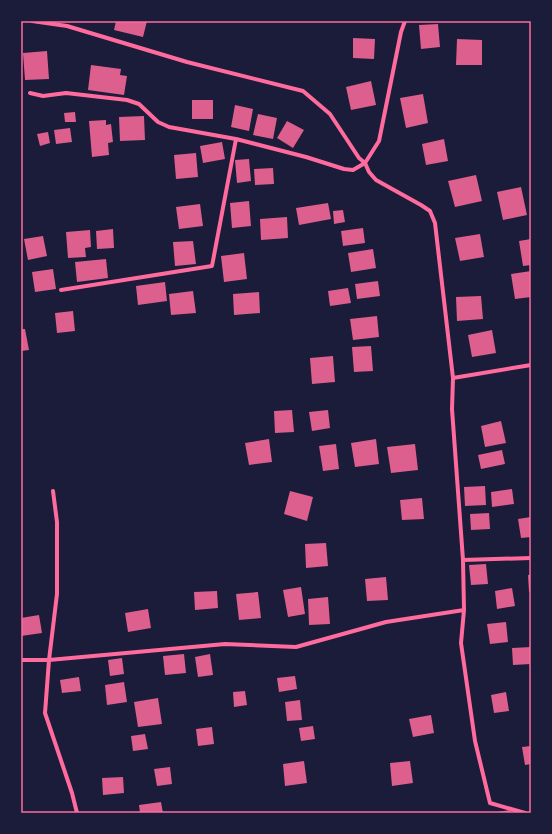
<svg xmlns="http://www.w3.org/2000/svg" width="552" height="834" viewBox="0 0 552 834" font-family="Rubik,sans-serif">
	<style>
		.building { fill: #dd5f8e }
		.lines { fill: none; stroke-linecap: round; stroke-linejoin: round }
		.minor { stroke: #ff6b9d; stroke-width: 4 }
		.neatline { fill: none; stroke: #ff6b9d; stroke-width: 1.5 }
	</style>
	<rect width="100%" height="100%" fill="#1b1b3a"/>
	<path class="building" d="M116 21H147L143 37 114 30Z
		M438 24 440 47 421 49 419 25Z
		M353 38 375 39 374 59 353 58Z
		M457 39 482 40V65H456Z
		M47 51 49 79 25 80 23 53Z
		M91 65 121 69 120 75 127 76 124 95 88 90Z
		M371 81 376 105 351 110 346 87Z
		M423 94 428 123 406 128 400 98Z
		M192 100H213V119H192Z
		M235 105 253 109 249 131 231 127Z
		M75 112 76 122H65L64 113Z
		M258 114 277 118 273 139 253 135Z
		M144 116 145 140 120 141 119 117Z
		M106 120V125L111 124 113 142 108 143 109 155 92 157 89 121Z
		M287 121 304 130 293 148 277 138Z
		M70 128 72 142 56 144 54 130Z
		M48 132 50 143 40 146 37 134Z
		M444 139 448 161 426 165 422 144Z
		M222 142 225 159 203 163 200 146Z
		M196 153 198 177 176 179 174 155Z
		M249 159 251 181 237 183 235 160Z
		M273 168 274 184 255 185 254 169Z
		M476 175 482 201 455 207 448 181Z
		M521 187 527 215 503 220 497 192Z
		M249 201 251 226 232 228 230 203Z
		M328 203 331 219 299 225 296 208Z
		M200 204 203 226 179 229 176 207Z
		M343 210 345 222 334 224 333 211Z
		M287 217 288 238 261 240 260 219Z
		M363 228 365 243 343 246 341 231Z
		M113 229 114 248 97 249 96 231Z
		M90 230 91 247 85 248 86 257 68 258 66 232Z
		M480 234 484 257 460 261 455 238Z
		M43 236 47 256 28 260 24 239Z
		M531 239V265L523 266 519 241Z
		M193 241 196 264 175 266 173 242Z
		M373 249 376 268 351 272 348 253Z
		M244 253 247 279 224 282 221 256Z
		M106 259 108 278 77 282 75 262Z
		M53 269 56 289 35 292 32 272Z
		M531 271V297L515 299 511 274Z
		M378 281 380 296 357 299 355 284Z
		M165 282 167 301 138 305 136 286Z
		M348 288 351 303 330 306 328 291Z
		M193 291 196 313 171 315 169 294Z
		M259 292 260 313 234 315 233 294Z
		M481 296 483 319 457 321 456 297Z
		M73 311 75 331 57 333 55 313Z
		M377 316 379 337 353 340 350 319Z
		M21 329H25L29 350 21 351Z
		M492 330 496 353 472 357 468 335Z
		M371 346 373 371 354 372 352 347Z
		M333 356 335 382 312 384 310 358Z
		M292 410 294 432 275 433 274 411Z
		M328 410 330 428 312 431 309 412Z
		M501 421 506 443 485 447 481 426Z
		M269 439 272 462 249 465 245 443Z
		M376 439 379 464 355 467 351 443Z
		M336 444 339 469 323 471 319 446Z
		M415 444 418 470 391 473 387 447Z
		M502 450 505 464 481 469 478 455Z
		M485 486 486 505 465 506 464 487Z
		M512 489 514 504 492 507 491 492Z
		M290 491 313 497 307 521 284 514Z
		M422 498 424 519 402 520 400 500Z
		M489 513 490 529 471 530 470 514Z
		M531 517V537L521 538 518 519Z
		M326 543 328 566 306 568 305 544Z
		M486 564 488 584 471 585 469 565Z
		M528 575H531V592H529Z
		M386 577 388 600 367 601 365 579Z
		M301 587 305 614 288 617 283 590Z
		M512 588 515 606 497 609 495 591Z
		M217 591 218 608 195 610 194 592Z
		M258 592 261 618 239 620 236 594Z
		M328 597 330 624 309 625 308 599Z
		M148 609 151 628 128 632 125 613Z
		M39 615 42 633 21 636V618Z
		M506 622 508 642 490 644 487 624Z
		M531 647V664L513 665 512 648Z
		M184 654 186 673 165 675 163 656Z
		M210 654 213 675 198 677 195 657Z
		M122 658 124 674 110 676 108 660Z
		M295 676 297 689 279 692 277 678Z
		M79 677 81 691 62 693 60 680Z
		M124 682 127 702 107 705 105 685Z
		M245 691 247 705 234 707 233 692Z
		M506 692 509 711 494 713 491 695Z
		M158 698 162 724 138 727 134 702Z
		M300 700 302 720 287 721 285 702Z
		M431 715 434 733 413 737 409 719Z
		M313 726 315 739 301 741 299 728Z
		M212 727 214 744 198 746 196 729Z
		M145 734 148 749 133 751 131 736Z
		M531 746V764L525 765 522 747Z
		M304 761 307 783 285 786 283 764Z
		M410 761 413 783 392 786 390 763Z
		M170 767 172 784 157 786 154 769Z
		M123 777 124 793 103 795 102 778Z
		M161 802 163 813H140L139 805Z
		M510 810 511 813H497V812Z"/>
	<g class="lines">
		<path class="minor" d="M32 21 67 26 187 62 303 91 330 114 359 158 365 163 379 141 401 32 405 21
			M30 93 43 96 66 93 127 100 139 104 158 122 169 127 236 139 306 157 344 169 353 170 365 163 369 172 376 180 421 205 430 211 435 223 453 378 452 409 463 560 464 610 461 643 475 741 490 803 525 813
			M61 290 212 266 236 139
			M453 378 531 365
			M53 491 57 522V594L49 660 45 713 72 793 77 813
			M463 560 531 558
			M21 660H49L225 644 296 647 386 622 464 610"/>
	</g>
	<rect width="552" height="834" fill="none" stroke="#1b1b3a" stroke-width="44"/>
	<rect x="22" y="22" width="508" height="790" class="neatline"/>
</svg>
